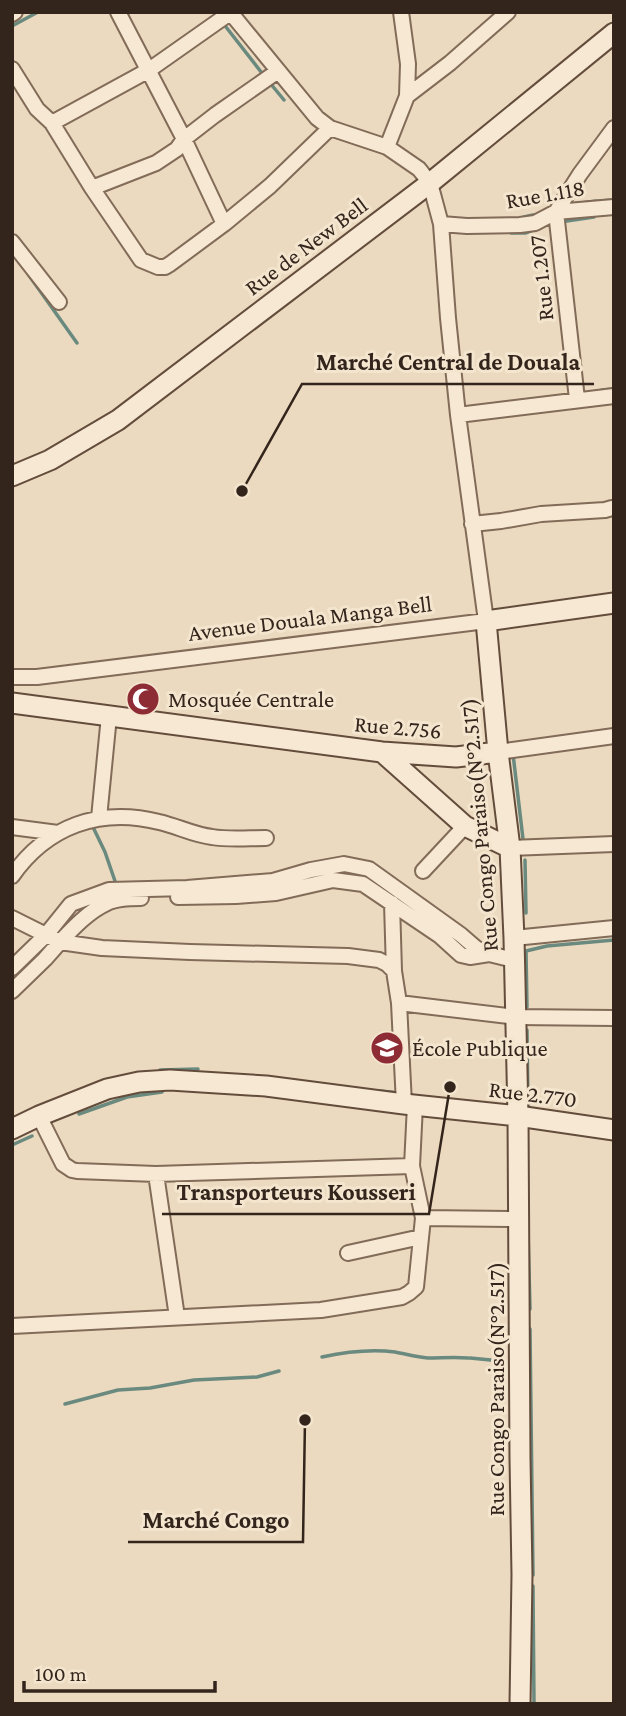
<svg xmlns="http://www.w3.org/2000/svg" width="626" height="1716" viewBox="0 0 626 1716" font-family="'Crimson Pro',serif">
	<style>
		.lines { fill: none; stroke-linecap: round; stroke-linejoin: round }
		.stream { stroke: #6a8a7f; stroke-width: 3.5 }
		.street-casing { stroke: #826b58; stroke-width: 18 }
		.secondary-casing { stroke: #644c3c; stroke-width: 23 }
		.street { stroke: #f6e8d2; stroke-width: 14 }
		.secondary { stroke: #f6e8d2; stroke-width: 19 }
		.labels { text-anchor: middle; stroke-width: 6; stroke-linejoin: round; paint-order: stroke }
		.street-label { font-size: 23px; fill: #33251c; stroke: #f3e5ce }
		.poi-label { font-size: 23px; fill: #33251c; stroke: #f3e5ce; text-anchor: start }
		.leader { fill: none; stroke: #33251c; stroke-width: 2.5 }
		.callout-dot { fill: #33251c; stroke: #f3e5ce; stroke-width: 2.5 }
		.callout-label { font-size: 24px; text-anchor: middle; font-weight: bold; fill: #33251c; stroke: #f3e5ce; stroke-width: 6; stroke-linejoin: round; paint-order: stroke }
	</style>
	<rect width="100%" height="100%" fill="#ebdabf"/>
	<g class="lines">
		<path class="stream" d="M12 26 38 12
			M226 27 265 77
			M270 83 284 100
			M599 201 614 200
			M572 204 597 201
			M524 217 533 215
			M560 222 594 217
			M511 233H526L536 229
			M28 274 77 343
			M602 390 614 389
			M513 754 523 839
			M92 825 105 852 116 884
			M525 860 526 913
			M12 979 51 941
			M527 1007 526 951 547 946 614 940
			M527 1030 528 1109
			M160 1070 198 1069
			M380 1091 400 1093
			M79 1114 127 1097 162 1092
			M12 1145 32 1136
			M528 1232 530 1309
			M530 1329 533 1575
			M322 1357C345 1352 371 1349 395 1352 406 1354 417 1357 428 1358 441 1358 455 1357 468 1358
			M470 1358 501 1361
			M65 1404 118 1390 150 1388 194 1380 257 1377 279 1371
			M533 1586 534 1704"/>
		<defs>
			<path id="street" d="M118 12 184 139 224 224
				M230 12 317 118 330 128 387 147
				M12 14 15 12
				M12 69 37 109 52 123 92 188 141 260 158 267H165L170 264 224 224 270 186 330 128
				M407 96 450 63 508 12
				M52 123 149 70 230 13
				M92 188 156 163 177 149 184 139 215 115 278 71
				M441 224 467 226 520 225 535 223 556 212 614 207
				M12 242 59 302
				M577 399 556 212 580 174 614 128
				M458 415 614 396
				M472 524 501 521 541 514 605 510 612 508
				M12 677H37L486 621 458 415 448 318 441 224 430 183 419 169 387 147 407 96 408 64 401 12
				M498 752 614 736
				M99 818 109 716
				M12 827 58 833
				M510 848 614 844
				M423 871 465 826
				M12 876C47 826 100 807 159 822 177 826 194 835 212 837 229 840 248 838 266 838
				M178 897 236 896 276 893 333 880 363 884 440 936 461 955 470 957 489 954
				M392 903 394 971
				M12 918 60 942C73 928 89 911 107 903 117 898 130 898 141 898
				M514 938 614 928
				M12 968 46 935 71 904 109 890 187 888 273 881 311 870 344 864 369 869 461 935 476 948 489 954 514 960
				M12 991 45 959 60 942 102 948 190 952 348 956 379 960 387 964 394 971 399 1003 404 1104
				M399 1003 516 1017 614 1018
				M39 1116 63 1164 72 1170 77 1171 156 1174 412 1166
				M156 1174 177 1317
				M423 1218 519 1219
				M348 1253 421 1237
				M12 1326 321 1310 402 1297 409 1293 416 1287 423 1218 412 1166 415 1105"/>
			<path id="secondary" d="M12 476 50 460 118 420 430 183 614 33
				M12 703 382 752 456 757 498 752
				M382 752 465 826 510 848
				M12 1129 39 1116 107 1089 139 1082 170 1080 266 1086 404 1104 518 1116 614 1130
				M520 1704 522 1575 520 1458 518 1116 514 938 510 848 498 752 486 621 614 603"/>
		</defs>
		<use href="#street" class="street-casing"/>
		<use href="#secondary" class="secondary-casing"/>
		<use href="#street" class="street"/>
		<use href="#secondary" class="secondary"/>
	</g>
	<defs>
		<symbol id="mosque-disc" viewBox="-11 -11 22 22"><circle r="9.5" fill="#8e2c36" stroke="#f3e5ce"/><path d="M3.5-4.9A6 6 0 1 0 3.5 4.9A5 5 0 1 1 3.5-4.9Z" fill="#fff"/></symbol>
		<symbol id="school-disc" viewBox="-11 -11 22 22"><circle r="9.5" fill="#8e2c36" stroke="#f3e5ce"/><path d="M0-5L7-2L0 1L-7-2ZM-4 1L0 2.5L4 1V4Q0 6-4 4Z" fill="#fff"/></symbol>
	</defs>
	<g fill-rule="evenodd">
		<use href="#mosque-disc" x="124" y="680" width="38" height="38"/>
		<use href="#school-disc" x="368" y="1029" width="38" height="38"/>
	</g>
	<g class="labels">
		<g class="street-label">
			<text transform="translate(545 194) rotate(-10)" y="8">Rue 1.118</text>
			<text transform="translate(306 246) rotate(-37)" y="8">Rue de New Bell</text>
			<text transform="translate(541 278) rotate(-96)" y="8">Rue 1.207</text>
			<text transform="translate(310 618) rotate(-7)" y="8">Avenue Douala Manga Bell</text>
			<text transform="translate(398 727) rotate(5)" y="8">Rue 2.756</text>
			<text transform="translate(479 825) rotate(-95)" y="8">Rue Congo Paraiso(N°2.517)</text>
			<text transform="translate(533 1094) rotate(7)" y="8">Rue 2.770</text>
			<text transform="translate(496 1389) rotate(-90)" y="8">Rue Congo Paraiso(N°2.517)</text>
		</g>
		<g class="poi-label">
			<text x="168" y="707">Mosquée Centrale</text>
			<text x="412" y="1056">École Publique</text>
		</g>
	</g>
	<path class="leader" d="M242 491L302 384H594M450 1087L429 1214H162M305 1420L303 1542H128"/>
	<g class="callout-dot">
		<circle cx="242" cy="491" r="7"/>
		<circle cx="450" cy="1087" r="7"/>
		<circle cx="305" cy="1420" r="7"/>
	</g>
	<g class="callout-label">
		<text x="448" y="370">Marché Central de Douala</text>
		<text x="296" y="1200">Transporteurs Kousseri</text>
		<text x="216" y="1528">Marché Congo</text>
	</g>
	<rect width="626" height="1716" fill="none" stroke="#33251c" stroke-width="28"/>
	<path d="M24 1681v10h191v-10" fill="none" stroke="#33251c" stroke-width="3.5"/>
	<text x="35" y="1681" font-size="21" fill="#33251c" stroke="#f3e5ce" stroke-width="5" paint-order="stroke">100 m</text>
</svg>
